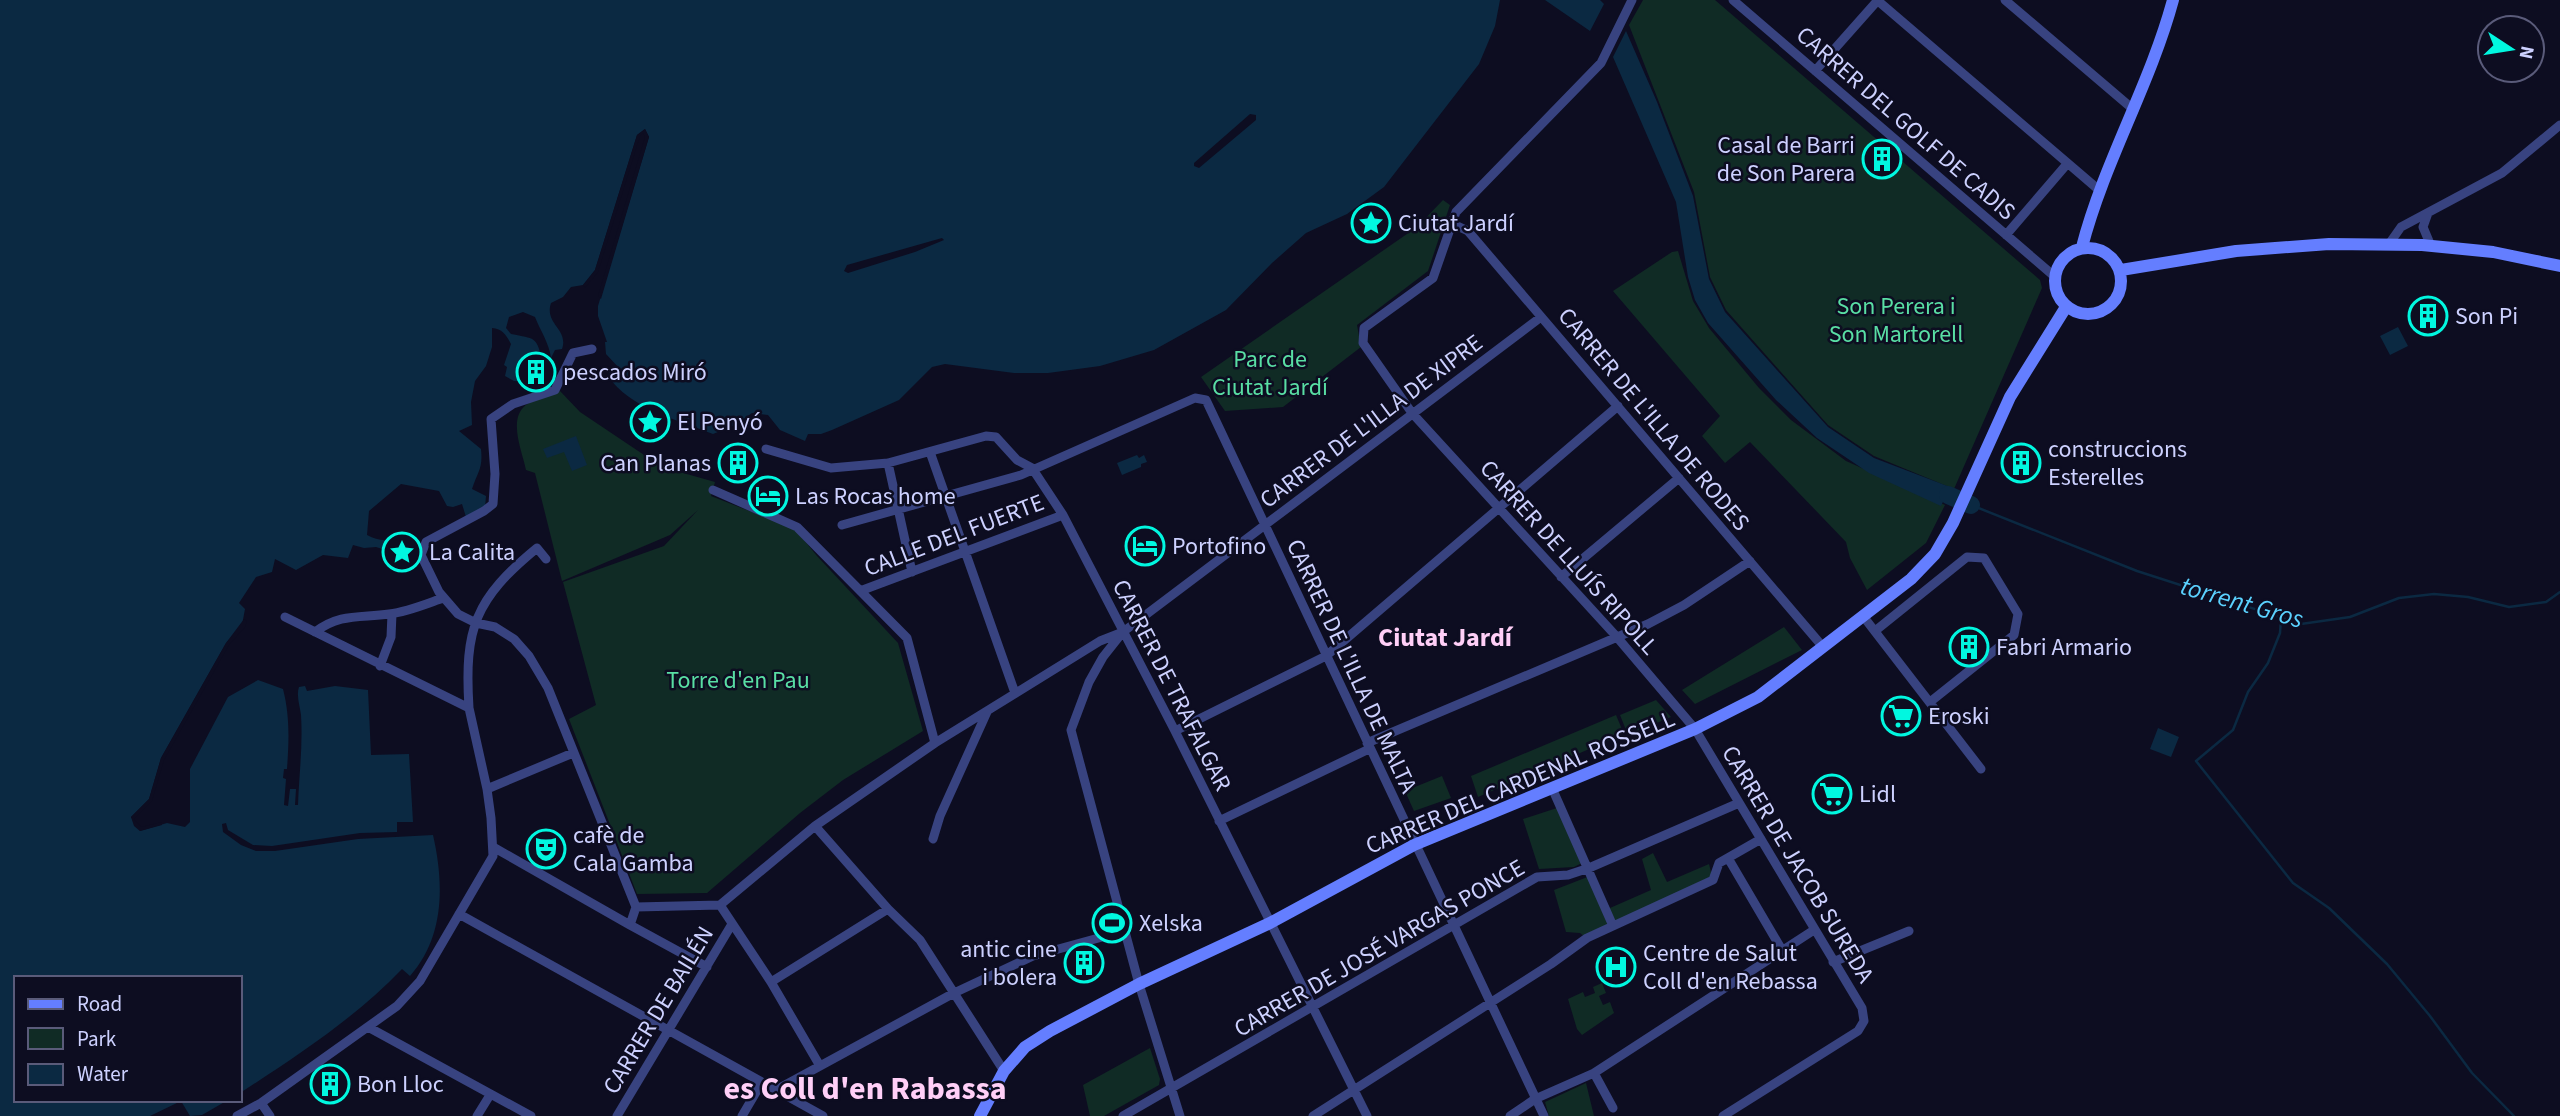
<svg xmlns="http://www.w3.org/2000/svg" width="2560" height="1116" viewBox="0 0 2560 1116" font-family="'Source Sans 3',sans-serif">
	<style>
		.green { fill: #102b25 }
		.water { fill: #0b2942 }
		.pier { fill: #0d0d21 }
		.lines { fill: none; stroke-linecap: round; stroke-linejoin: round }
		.stream { stroke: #0b2942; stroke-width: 2.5 }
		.river { stroke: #0b2942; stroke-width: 18 }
		.street { stroke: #384380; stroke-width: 9 }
		.secondary { stroke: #647eff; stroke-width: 12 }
		.labels { text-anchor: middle; stroke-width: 5; stroke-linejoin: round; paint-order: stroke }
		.street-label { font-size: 24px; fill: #cdd1ff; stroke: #0d0d21 }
		.poi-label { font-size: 24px; fill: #cdd1ff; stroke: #0d0d21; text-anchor: start }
		.park-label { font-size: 24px; fill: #59dea4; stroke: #0d0d21 }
		.water-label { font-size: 26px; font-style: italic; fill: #5bd2ff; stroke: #0d0d21 }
		.neighbourhood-label { font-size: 26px; font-weight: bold; fill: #ffcff7; stroke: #0d0d21 }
		.district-label { font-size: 32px; font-weight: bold; fill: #ffcff7; stroke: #0d0d21 }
	</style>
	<rect width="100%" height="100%" fill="#0d0d21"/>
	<path class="green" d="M1643 0H1715L2040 280 2042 288 1954 489 1874 456 1828 425 1726 310 1710 277 1694 192 1629 25Z
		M1443 200 1450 205 1428 271 1357 325 1361 347 1283 407 1225 411 1201 377 1417 227Z
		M1678 251 1693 301 1709 328 1759 388 1791 420 1846 461 1945 505 1926 543 1867 590 1850 558 1846 542 1750 442 1725 463 1702 436 1720 416 1613 291 1672 252Z
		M560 391 580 412 662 467 715 482 711 496 795 529 817 556 898 643 923 731 843 780 800 813 707 893 637 894 569 719 596 705 563 582 664 546 698 510 670 535 562 581 535 473 526 470C522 450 506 416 529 403 538 398 550 395 560 391Z
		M1784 627 1802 650 1695 704 1682 690Z
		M1656 700 1671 717 1628 735 1620 715Z
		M1616 715 1624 734 1478 797 1471 776Z
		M1442 776 1451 798 1414 811 1405 791Z
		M1557 808 1582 863 1574 867 1539 869 1523 819Z
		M1653 853 1667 882 1709 864 1712 876 1585 937 1580 933 1566 932 1554 890 1590 876 1610 908 1651 890 1642 859Z
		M1602 983 1606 993 1599 996 1603 1005 1610 1002 1614 1013 1582 1035 1577 1029 1568 999 1583 992 1585 997 1595 993 1593 987Z
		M1150 1048 1160 1079 1159 1085 1104 1116H1090L1083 1085Z
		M1586 1083 1594 1116H1549L1545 1102Z"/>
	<path class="water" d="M0 0H1500L1495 26 1479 64 1384 187 1347 214 1306 233 1272 263 1226 310 1154 350 1100 366 1048 373H1014L945 364 932 367 899 400 832 430 821 434H808L805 441 780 430 768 415 752 413 735 425 713 434C678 420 629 408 608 376L611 367 617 372 619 368 606 354 605 342H607L598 316V306L649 137 645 129 637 135 595 270 583 285 571 287 563 297 551 303C544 324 569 329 562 349L555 350 551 358C549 343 541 332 535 317L523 312 509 317 506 328 511 334C535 339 536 336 542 359L535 352 517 370 528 382 514 381 505 376 507 367 504 365 511 344C506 335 503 329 492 328V347L486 366 475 381 471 402 472 425 459 431 481 449C483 469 478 471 472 489L486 496 485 508 466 517 462 504 453 507 447 506 439 491 401 484 369 511 367 535C377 540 385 542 396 538L395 553 376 547 364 548 353 545 348 558 323 555 296 570 275 559 272 572 256 577 239 603 245 609 242 625 226 643 161 758 149 799 131 817 140 831 167 823 185 827 190 822V769L228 697 258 680 283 689C290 716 289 741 287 769H284L283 778 286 779 284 805 288 806 290 789H296L295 805H298C299 775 303 746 301 715 300 706 296 696 299 687L305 686 307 691 335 686 368 690 371 755 409 754 413 822H397V832L360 833 272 846 253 845 228 830 226 823 222 824 223 832 241 845 256 851H275L358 839 433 835C444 883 445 937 410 976L402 969C355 1018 297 1056 240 1093V978H16V1100H228L202 1115 190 1116 181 1101 150 1116H0Z
		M1545 0H1600L1604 4 1590 31Z
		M1626 31 1657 102 1693 196 1709 279 1725 312 1828 427 1874 458 1950 487 1941 506 1869 473 1817 438 1776 400 1708 323 1695 300 1688 277 1676 202 1613 57Z
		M2398 327 2408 346 2390 355 2380 336Z
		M576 436 587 465 572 471 564 452 547 458 543 449Z
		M1137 455 1139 458 1144 455 1147 462 1141 464V467L1122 475 1117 463Z
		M2158 728 2179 737 2171 757 2150 749Z"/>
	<path class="pier" d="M1250 114 1256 115V120L1199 168 1194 166V163Z
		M645 129 649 137 601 299 598 296 645 137 643 133 640 136 598 272 585 288 583 285 595 270 637 135Z
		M942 238 944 240 915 252 848 273 844 271 847 265Z
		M244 619 247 621 245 627 229 645 164 760 152 801 134 819 141 827 162 822V825L140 831 134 826 131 817 149 799 161 758 226 643Z"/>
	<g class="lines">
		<path class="stream" d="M1971 505 2137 571 2301 624 2350 617 2399 598 2434 594 2468 597 2509 607 2546 602 2560 592
			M2281 618 2280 633 2268 663 2248 692 2233 730 2196 761 2293 883 2329 908 2387 964 2430 1016 2472 1073 2514 1116"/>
		<path class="river" d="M1948 495 1971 505"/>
		<path class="street" d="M1632 0 1601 63 1456 212 1433 278 1364 328 1363 343 1412 413 1616 636 1695 729 1862 1008 1864 1021 1858 1031 1723 1116
			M1733 0 2054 276
			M1877 0 2099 190
			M2005 0 2134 110
			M1815 71 1878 0
			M2428 213 2423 227 2431 246
			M1451 223 1468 231 1823 647
			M2006 235 2067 164
			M2389 244 2401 227 2502 173 2560 125
			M592 349 573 353 555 390 513 404 491 419 495 474 493 504 484 511 426 542 421 555 439 592 458 614 476 623 495 627 514 639 529 656 548 688 636 907
			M766 449 831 468 888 463 986 436 996 437 1017 460 1032 468 1063 515 1175 731 1367 1116
			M930 452 1015 693
			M888 463 912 572
			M842 525 1021 475 1195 398 1206 400 1544 1116
			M1561 577 1679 478
			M860 591 1063 515
			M1863 616 1981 769
			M1875 631 1967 557 1984 558 2018 614 2014 635 1930 702
			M315 632C340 613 360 618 389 614 407 612 426 604 443 598
			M1122 633 1103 657 1089 682 1071 730 1139 984 1180 1116
			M380 666 391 637 392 614
			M469 708C464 628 475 599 537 548L546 559
			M1175 731 1326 656 1618 406
			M935 743 1100 641 1123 632 1541 317
			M1367 743 1648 624 1684 605 1750 561
			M1552 788 1613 926
			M487 789 573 753
			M1219 821 1369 749
			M815 826 888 909 920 940 1004 1071
			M933 839 940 816 987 712
			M493 847 630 925
			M1728 858 1782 950
			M720 905 771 982 820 1066
			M636 907 720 905 815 826 935 743 907 638 797 527 713 490
			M636 907 630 925 707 967
			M459 914 823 1116
			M1833 962 1909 931
			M771 982 888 909
			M368 1027 531 1116
			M1594 1073 1613 1108
			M776 1090 954 993 1033 956 1124 931
			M261 1103 270 1116
			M237 1116 261 1103 397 1006 420 981 493 856 491 818 487 789 469 708 285 617
			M477 1116 490 1095
			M617 1116 732 924
			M742 1116 762 1082
			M1123 1116 1537 877 1568 875 1589 868 1739 803
			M1313 1116 1551 964 1587 938 1713 880 1719 863 1761 839
			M1510 1116 1535 1099 1594 1073 1814 930"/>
		<path class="secondary" d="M2082 247C2104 162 2150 85 2173 0
			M2055 281a33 33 0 1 1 66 0a33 33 0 1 1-66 0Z
			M2121 270 2236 251 2329 244 2422 245 2493 252 2560 266
			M980 1116 1004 1071 1025 1047 1050 1031 1139 984 1270 923 1414 845 1695 729 1758 697 1911 579 1935 554 1953 523 2010 397 2066 307"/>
	</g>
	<defs>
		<symbol id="building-ring" viewBox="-11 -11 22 22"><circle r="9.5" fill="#0d0d21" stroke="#01f7e0" stroke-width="1.5"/><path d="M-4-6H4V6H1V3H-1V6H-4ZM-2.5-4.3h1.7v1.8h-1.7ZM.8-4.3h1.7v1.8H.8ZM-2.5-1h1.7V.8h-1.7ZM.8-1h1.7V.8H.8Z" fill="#01f7e0"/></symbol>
		<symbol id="sight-ring" viewBox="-11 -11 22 22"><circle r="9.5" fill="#0d0d21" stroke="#01f7e0" stroke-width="1.5"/><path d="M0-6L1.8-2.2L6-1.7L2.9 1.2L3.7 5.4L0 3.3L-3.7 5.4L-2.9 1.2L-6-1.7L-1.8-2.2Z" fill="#01f7e0"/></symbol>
		<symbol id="hotel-ring" viewBox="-11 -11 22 22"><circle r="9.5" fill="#0d0d21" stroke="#01f7e0" stroke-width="1.5"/><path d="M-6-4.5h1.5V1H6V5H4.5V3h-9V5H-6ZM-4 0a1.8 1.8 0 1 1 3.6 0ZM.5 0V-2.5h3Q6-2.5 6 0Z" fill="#01f7e0"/></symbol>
		<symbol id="supermarket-ring" viewBox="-11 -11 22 22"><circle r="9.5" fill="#0d0d21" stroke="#01f7e0" stroke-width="1.5"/><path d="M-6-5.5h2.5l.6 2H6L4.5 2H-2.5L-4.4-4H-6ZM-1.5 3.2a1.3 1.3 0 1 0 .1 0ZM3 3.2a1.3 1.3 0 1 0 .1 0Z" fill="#01f7e0"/></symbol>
		<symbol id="theatre-ring" viewBox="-11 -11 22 22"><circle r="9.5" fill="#0d0d21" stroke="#01f7e0" stroke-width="1.5"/><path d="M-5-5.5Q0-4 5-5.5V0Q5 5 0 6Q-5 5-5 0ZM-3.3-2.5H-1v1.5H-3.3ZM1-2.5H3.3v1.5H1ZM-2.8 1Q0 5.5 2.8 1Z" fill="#01f7e0"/></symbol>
		<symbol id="stadium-ring" viewBox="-11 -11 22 22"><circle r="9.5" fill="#0d0d21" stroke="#01f7e0" stroke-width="1.5"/><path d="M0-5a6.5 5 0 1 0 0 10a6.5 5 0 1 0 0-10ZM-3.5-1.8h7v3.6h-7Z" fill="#01f7e0"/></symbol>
		<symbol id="hospital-ring" viewBox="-11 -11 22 22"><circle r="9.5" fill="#0d0d21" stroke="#01f7e0" stroke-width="1.5"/><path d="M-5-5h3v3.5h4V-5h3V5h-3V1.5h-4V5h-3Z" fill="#01f7e0"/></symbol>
	</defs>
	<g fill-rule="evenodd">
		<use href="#building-ring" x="1860" y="137" width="44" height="44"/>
		<use href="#sight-ring" x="1349" y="201" width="44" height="44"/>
		<use href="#building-ring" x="2406" y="294" width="44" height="44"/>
		<use href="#building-ring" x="514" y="350" width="44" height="44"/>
		<use href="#sight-ring" x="628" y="400" width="44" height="44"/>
		<use href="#building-ring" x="716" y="441" width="44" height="44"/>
		<use href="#building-ring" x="1999" y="441" width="44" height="44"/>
		<use href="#hotel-ring" x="746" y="474" width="44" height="44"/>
		<use href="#hotel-ring" x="1123" y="524" width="44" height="44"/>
		<use href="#sight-ring" x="380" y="530" width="44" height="44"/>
		<use href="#building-ring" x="1947" y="625" width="44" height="44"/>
		<use href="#supermarket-ring" x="1879" y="694" width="44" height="44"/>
		<use href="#supermarket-ring" x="1810" y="772" width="44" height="44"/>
		<use href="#theatre-ring" x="524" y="827" width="44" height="44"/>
		<use href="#stadium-ring" x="1090" y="901" width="44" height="44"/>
		<use href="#building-ring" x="1062" y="941" width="44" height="44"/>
		<use href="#hospital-ring" x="1594" y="945" width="44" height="44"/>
		<use href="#building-ring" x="308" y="1062" width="44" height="44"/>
	</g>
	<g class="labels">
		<g class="street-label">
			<text transform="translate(1906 123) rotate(41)" y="8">CARRER DEL GOLF DE CADIS</text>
			<text transform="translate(1654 419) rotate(50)" y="8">CARRER DE L'ILLA DE RODES</text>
			<text transform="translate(1371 421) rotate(-37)" y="8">CARRER DE L'ILLA DE XIPRE</text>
			<text transform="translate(954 535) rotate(-21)" y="8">CALLE DEL FUERTE</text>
			<text transform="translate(1569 557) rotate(48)" y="8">CARRER DE LLUÍS RIPOLL</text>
			<text transform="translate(1352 666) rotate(65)" y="8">CARRER DE L'ILLA DE MALTA</text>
			<text transform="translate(1172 685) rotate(63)" y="8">CARRER DE TRAFALGAR</text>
			<text transform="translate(1520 782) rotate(-23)" y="8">CARRER DEL CARDENAL ROSSELL</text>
			<text transform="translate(1798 864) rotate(59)" y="8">CARRER DE JACOB SUREDA</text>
			<text transform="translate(1379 948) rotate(-30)" y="8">CARRER DE JOSÉ VARGAS PONCE</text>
			<text transform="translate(658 1010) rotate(-59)" y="8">CARRER DE BAILÉN</text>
		</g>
		<g class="poi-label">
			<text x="1855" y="153" text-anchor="end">Casal de Barri<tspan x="1855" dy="28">de Son Parera</tspan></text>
			<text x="1398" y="231">Ciutat Jardí</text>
			<text x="2455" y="324">Son Pi</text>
			<text x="563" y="380">pescados Miró</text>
			<text x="677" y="430">El Penyó</text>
			<text x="2048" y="457">construccions<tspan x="2048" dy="28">Esterelles</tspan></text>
			<text x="711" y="471" text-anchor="end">Can Planas</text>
			<text x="795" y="504">Las Rocas home</text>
			<text x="1172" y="554">Portofino</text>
			<text x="429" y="560">La Calita</text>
			<text x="1996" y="655">Fabri Armario</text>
			<text x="1928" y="724">Eroski</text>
			<text x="1859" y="802">Lidl</text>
			<text x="573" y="843">cafè de<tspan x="573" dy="28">Cala Gamba</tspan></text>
			<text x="1139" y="931">Xelska</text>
			<text x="1057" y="957" text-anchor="end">antic cine<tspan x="1057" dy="28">i bolera</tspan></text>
			<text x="1643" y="961">Centre de Salut<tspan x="1643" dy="28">Coll d'en Rebassa</tspan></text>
			<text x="357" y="1092">Bon Lloc</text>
		</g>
		<g class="park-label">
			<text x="1896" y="314">Son Perera i<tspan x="1896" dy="28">Son Martorell</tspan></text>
			<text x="1270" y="367">Parc de<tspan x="1270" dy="28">Ciutat Jardí</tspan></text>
			<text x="738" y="688">Torre d'en Pau</text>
		</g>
		<g class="water-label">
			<text transform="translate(2242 602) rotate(16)" y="9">torrent Gros</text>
		</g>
		<g class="neighbourhood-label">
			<text x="1445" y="646">Ciutat Jardí</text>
		</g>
		<g class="district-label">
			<text x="865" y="1099">es Coll d'en Rabassa</text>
		</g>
	</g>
	<rect x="14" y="976" width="228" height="126" fill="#0d0d21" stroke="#5a5b7a" stroke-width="2"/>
	<rect x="28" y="999" width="35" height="10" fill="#647eff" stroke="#5a5b7a" stroke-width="2"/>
	<text x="77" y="1011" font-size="21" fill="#cdd1ff">Road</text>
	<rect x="28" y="1028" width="35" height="21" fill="#102b25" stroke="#5a5b7a" stroke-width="2"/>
	<text x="77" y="1046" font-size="21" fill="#cdd1ff">Park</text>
	<rect x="28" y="1064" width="35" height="21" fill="#0b2942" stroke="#5a5b7a" stroke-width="2"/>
	<text x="77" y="1081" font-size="21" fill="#cdd1ff">Water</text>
	<g transform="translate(2511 49) rotate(102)"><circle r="33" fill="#0d0d21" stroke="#5a5b7a" stroke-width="2"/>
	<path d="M0-5L12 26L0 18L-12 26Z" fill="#01f7e0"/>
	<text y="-10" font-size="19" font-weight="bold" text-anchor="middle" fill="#cdd1ff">N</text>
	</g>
</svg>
